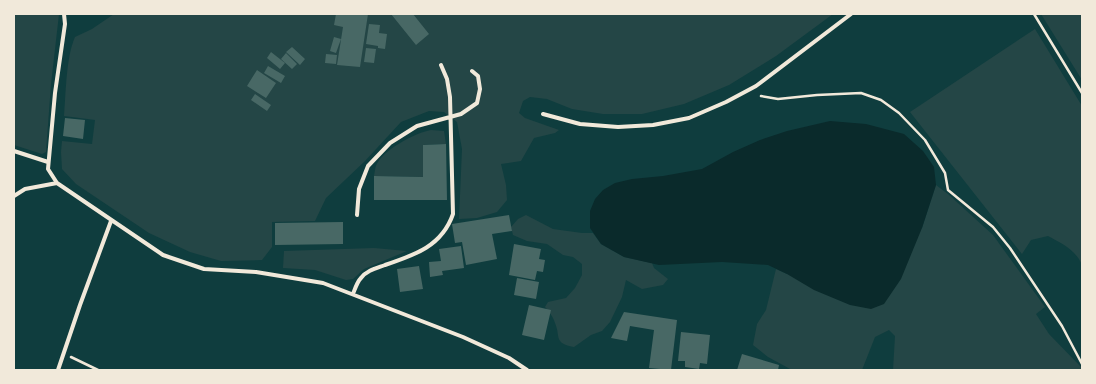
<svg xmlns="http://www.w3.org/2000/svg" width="1096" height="384" viewBox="0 0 1096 384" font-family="Bitter,serif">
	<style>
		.green { fill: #244646 }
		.water { fill: #0a2a2b }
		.building { fill: #486865 }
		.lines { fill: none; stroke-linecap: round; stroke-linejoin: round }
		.path { stroke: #f1e9da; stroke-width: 2.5 }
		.minor { stroke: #f1e9da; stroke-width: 4 }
	</style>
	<rect width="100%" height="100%" fill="#0f3d3e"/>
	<path class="green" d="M14 14H59L51 84 46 152 42 154 14 145Z
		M114 14H833L776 56 729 85 684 104 642 114H603L572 109 547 99 530 97 523 101 519 113 525 118 559 130 555 133 534 138 521 161 501 164 506 185 507 200 497 212 477 218 459 219 462 149 457 122 444 112 429 111 401 122 365 161 326 198 315 221 272 222V247L262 260 221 261 190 252 149 233 76 184 62 169 61 152 62 141 92 144 95 120 64 116C66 93 66 57 75 37L92 29Z
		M1041 14H1082V80Z
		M1035 29 1082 106V265C1076 250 1061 243 1048 236L1031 240 1022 254 910 112Z
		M431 130 444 131 446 144 423 145V177L374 176C375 171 375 166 378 162 387 148 415 133 431 130Z
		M936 185 948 194 993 235 1045 307 1036 314 1049 334 1082 368V370H893L895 336 889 330 875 337 862 370H792L768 357 753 345 757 324 766 310 776 269 787 274 922 228Z
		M526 215 553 229 582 233H593L601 244 624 257 652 263 654 268 668 279 663 285 642 289 626 280 622 297 610 322 602 331 591 335 574 347C553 343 561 337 555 323 553 316 549 312 545 307L548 302 566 298 575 288 582 275V264L573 257 563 255 547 244 527 241 513 235 511 227 518 219Z
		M374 248 407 251 364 269 353 279 346 280 315 270 283 268 284 251Z"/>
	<path class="water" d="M830 121 866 124 904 134 923 151 934 167 936 185 922 228 901 279 884 304 871 309 850 305 814 290 787 274 768 265 722 262 659 265 624 257 601 244 590 228V211L595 199 603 190 615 183 632 179 663 176 702 169 733 152 760 140 787 131Z"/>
	<path class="building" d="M336 14H368L360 67 337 65 343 27 334 25Z
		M391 14H413L429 34 416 45Z
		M369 24 380 25 379 33 387 34 385 49 378 48V46L366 44Z
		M334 37 341 39 336 53 330 51Z
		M292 47 305 59 300 65 286 52Z
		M366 48 376 49 374 63 364 62Z
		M271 52 285 63 280 69 267 58Z
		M286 53 297 64 292 69 281 59Z
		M326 54 337 55 336 64 325 63Z
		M268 66 285 76 281 83 264 73Z
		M257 70 276 83 266 98 247 86Z
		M255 94 271 105 267 111 251 100Z
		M65 118 85 120 83 139 63 136Z
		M446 144 447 200H374V176L423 177V145Z
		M509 215 512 231 492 234 497 259 466 265 462 242 455 243 452 224Z
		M343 222V244L275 245V223Z
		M514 244 541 249 539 259 545 260 543 272 537 271 535 280 509 275Z
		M461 246 464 268 442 271 443 275 430 277 429 262 441 261 439 249Z
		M419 266 423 289 400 292 397 269Z
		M517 278 539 282 536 299 514 295Z
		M529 305 551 310 544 340 522 335Z
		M624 312 677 320 671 370 649 368 654 330 630 326 627 341 611 338Z
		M681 332 710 335 707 364 700 363 699 369 685 367V361H678Z
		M742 354 779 365 778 370H737Z"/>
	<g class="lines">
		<path class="path" d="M1034 14 1082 93
			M761 96 778 99 817 95 861 93 881 100 899 113 925 140 945 173 948 190 993 227 1010 248 1062 326 1082 364
			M71 357 98 370"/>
		<path class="minor" d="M64 14 65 24 55 93 48 169 57 183 163 255 204 269 256 272 323 283 463 337 509 358 527 370
			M543 114 580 124 618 127 653 125 689 118 726 102 756 86 851 14
			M14 151 48 162
			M14 196 25 189 57 183
			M357 215 359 189 368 166 390 143 417 126 461 114 477 103 480 89 478 76 472 71
			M353 294C355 289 357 282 361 278 367 270 377 268 385 265 415 255 442 246 453 214L450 97 447 79 441 65
			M58 370 80 305 111 221"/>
	</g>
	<rect width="1096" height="384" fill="none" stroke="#f1e9da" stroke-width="30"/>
</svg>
